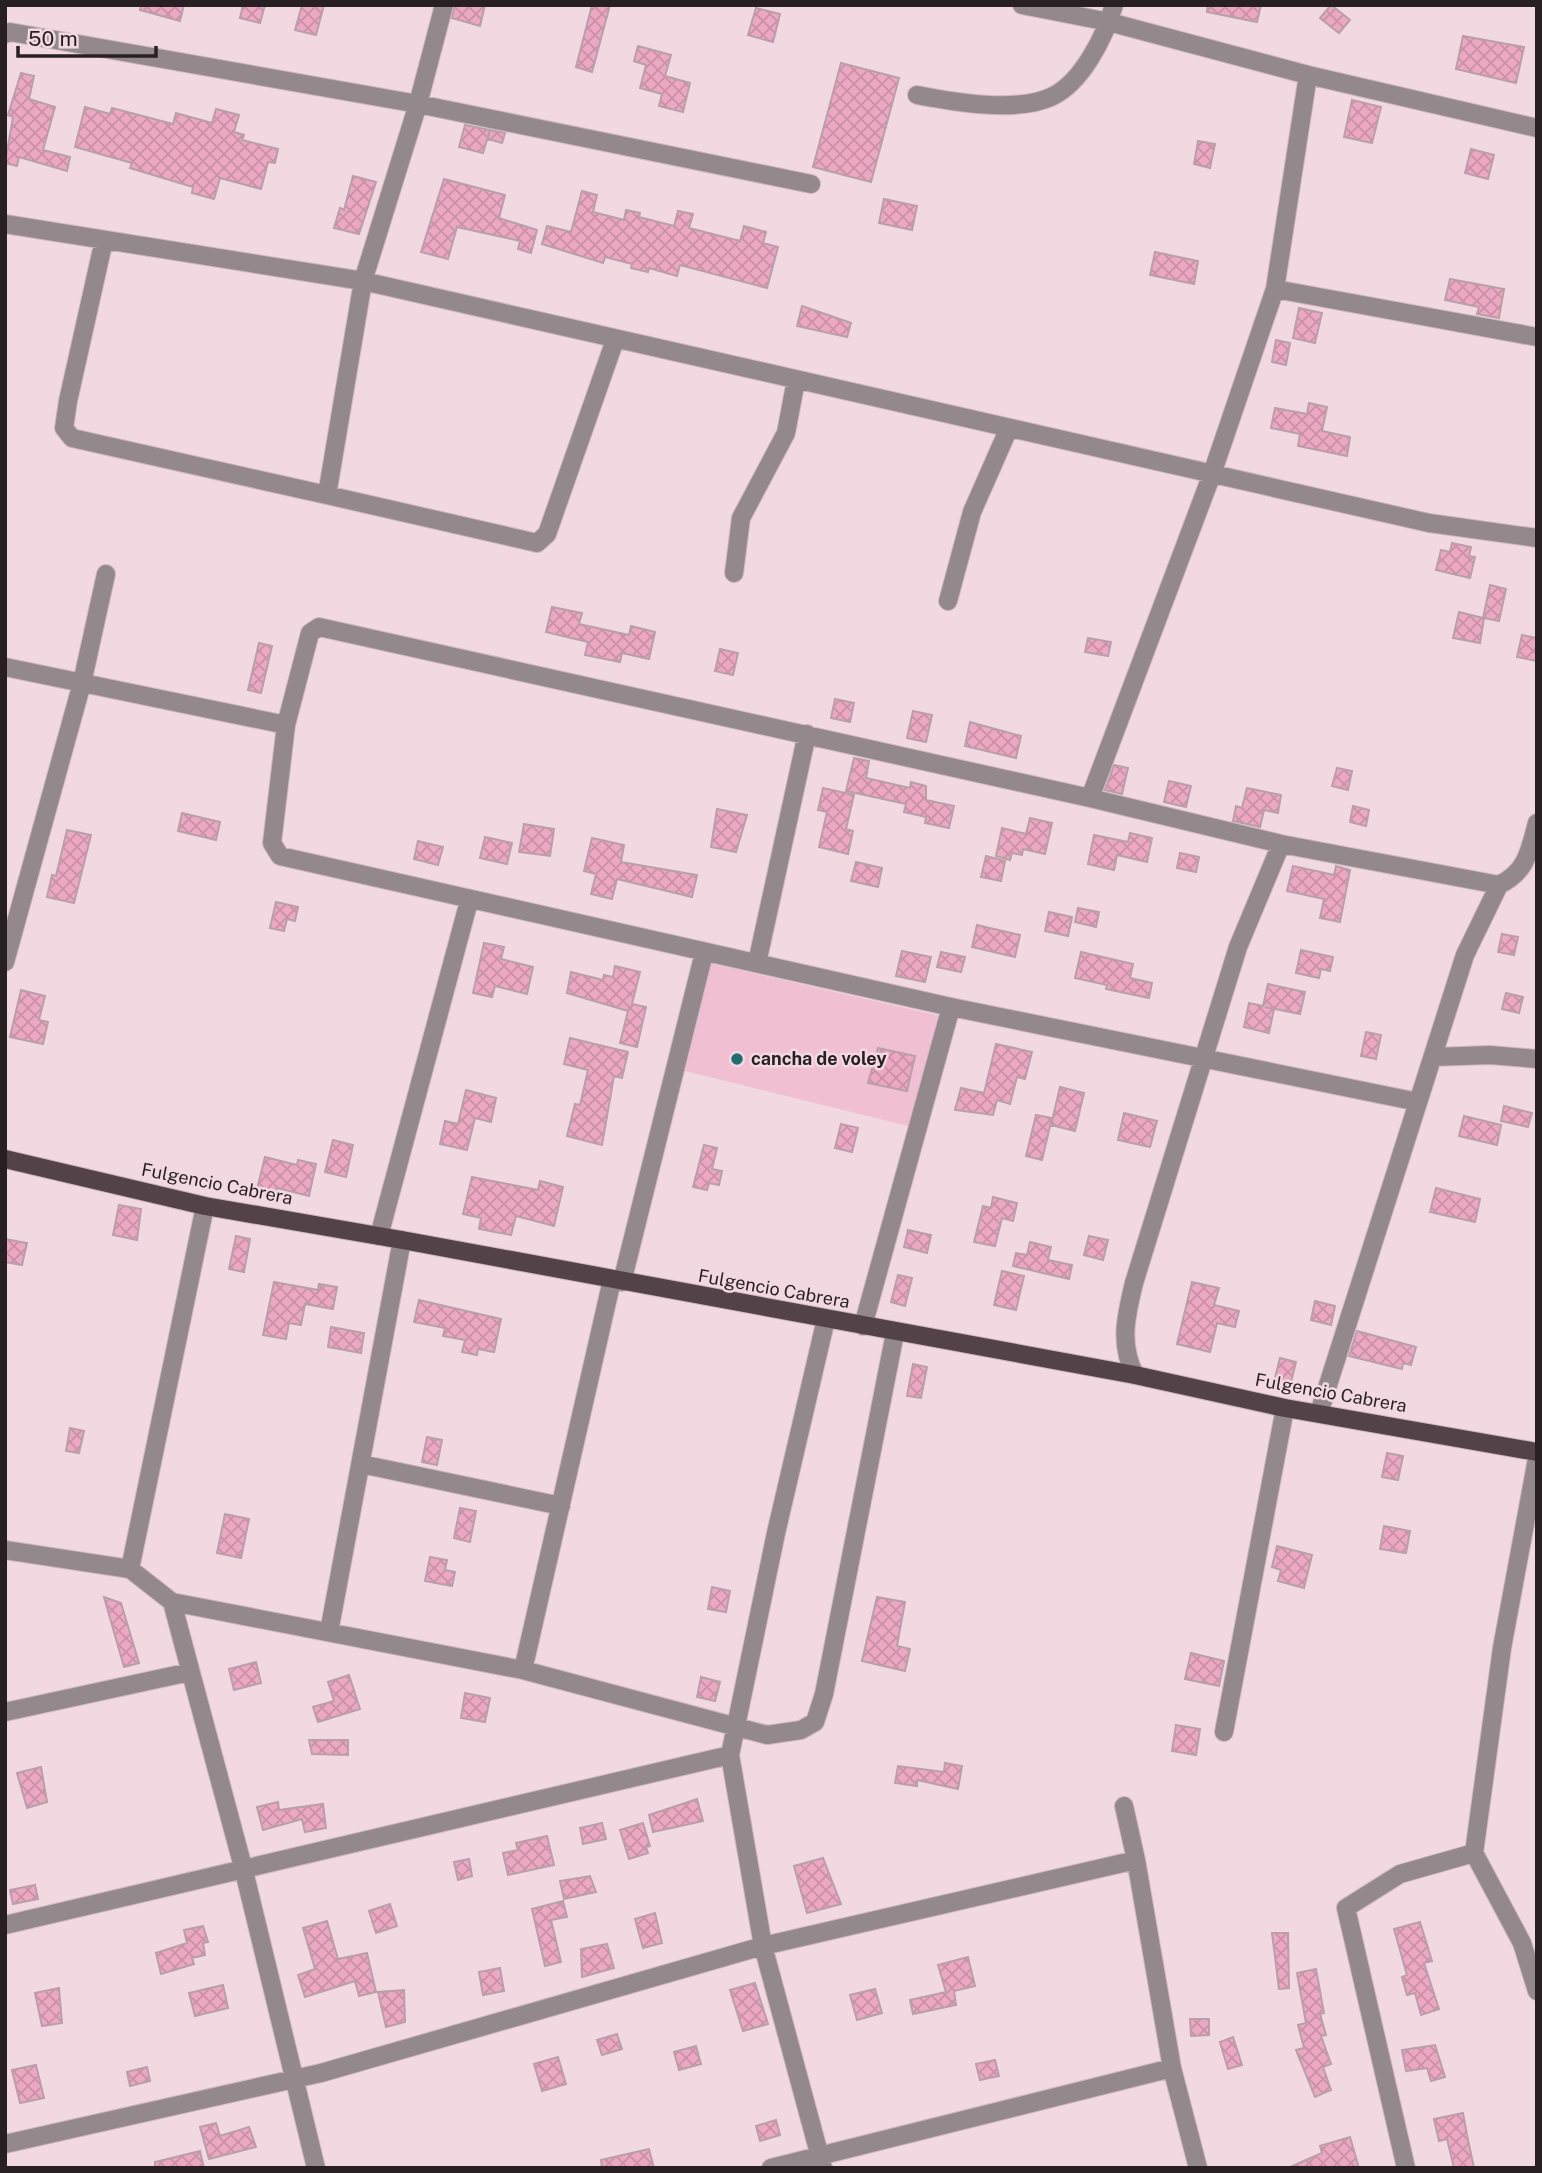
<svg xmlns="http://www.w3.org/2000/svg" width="1542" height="2173" viewBox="0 0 1542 2173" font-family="'Public Sans',sans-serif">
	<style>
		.green { fill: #f1bfd2 }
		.building { fill: url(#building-cross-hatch); stroke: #b89fa8; stroke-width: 2 }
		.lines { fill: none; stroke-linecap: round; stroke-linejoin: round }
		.minor-casing { stroke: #ceb7bf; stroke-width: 20 }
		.major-casing { stroke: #ceb7bf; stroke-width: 20 }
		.minor { stroke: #93888c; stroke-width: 18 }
		.major { stroke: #544249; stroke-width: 18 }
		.poi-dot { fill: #206c73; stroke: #f2d8e1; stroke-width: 2.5 }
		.labels { text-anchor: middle; stroke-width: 5; stroke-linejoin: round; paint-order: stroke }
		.poi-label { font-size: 18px; font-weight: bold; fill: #281f22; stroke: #f2d8e1; text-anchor: start }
		.street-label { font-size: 18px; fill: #281f22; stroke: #f2d8e1 }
	</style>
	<defs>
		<pattern id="building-cross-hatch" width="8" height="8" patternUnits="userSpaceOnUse" patternTransform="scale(1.75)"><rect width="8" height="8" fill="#eca8c2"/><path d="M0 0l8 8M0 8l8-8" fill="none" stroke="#ca90a6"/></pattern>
	</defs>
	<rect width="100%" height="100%" fill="#f2d8e1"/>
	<path class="green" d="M709 963 940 1016 908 1126 681 1070Z"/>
	<path class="building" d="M141 5H184L180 21 140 10Z
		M243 5H265L260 23 240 18Z
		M302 5H324L316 35 295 30Z
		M455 5H485L480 26 452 18Z
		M592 5H610L592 72 576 67Z
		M1208 5H1261L1257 22 1207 12Z
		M1331 5 1350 20 1339 33 1320 18Z
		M756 8 780 14 773 42 748 35Z
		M1463 36 1524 47 1516 83 1456 69Z
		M638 46 671 55 665 76 690 83 683 112 659 106 662 94 640 88 646 65 634 61Z
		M841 63 899 78 871 182 813 167Z
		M21 73 34 76 29 99 55 107 43 150 70 157 67 171 19 157 17 166 5 163 13 117 8 115Z
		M1352 100 1381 107 1372 143 1344 137Z
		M85 107 110 114 112 108 173 124 176 113 212 123 216 109 239 115 234 132 244 135 242 140 278 149 275 163 268 162 261 189 220 178 214 199 192 193 193 187 130 168 132 163 75 147Z
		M465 125 505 133 502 143 488 139 490 130 483 153 459 147Z
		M1198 141 1215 144 1210 168 1194 164Z
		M1471 149 1494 155 1488 179 1465 173Z
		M353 176 376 182 359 234 334 228 340 208 344 210Z
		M444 179 505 195 499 218 537 230 531 253 518 249 520 241 457 227 448 259 421 252Z
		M582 191 597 195 593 212 624 220 626 210 640 213 639 217 674 226 678 211 693 214 689 228 740 241 744 226 766 232 763 243 778 247 767 288 680 265 677 276 649 268 648 272 631 268 632 264 605 257 603 263 542 244 547 226 571 232Z
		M884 199 917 206 912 230 879 223Z
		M1155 252 1198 261 1194 284 1150 275Z
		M1450 279 1504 289 1499 318 1477 314 1479 307 1445 300Z
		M802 306 851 323 847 337 797 326Z
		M1299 308 1322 313 1315 343 1293 338Z
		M1276 340 1290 343 1286 365 1272 362Z
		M1309 403 1327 407 1322 431 1350 437 1347 456 1298 446 1300 434 1271 428 1275 408 1307 414Z
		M1452 543 1471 547 1469 556 1475 557 1470 578 1436 570 1441 550 1450 552Z
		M1490 585 1506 589 1499 621 1484 618 1480 643 1453 638 1459 612 1483 618Z
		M552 607 582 613 579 624 629 635 631 626 655 632 649 659 622 653 620 662 585 655 588 642 546 632Z
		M1522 635 1537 638V661L1517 657Z
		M1088 638 1111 642 1108 656 1085 652Z
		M259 643 272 646 261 693 248 690Z
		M720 649 738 653 733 675 715 671Z
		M835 699 854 703 850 722 831 718Z
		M913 711 932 715 926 742 907 738Z
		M970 722 1021 736 1016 758 965 746Z
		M854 758 869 761 866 778 910 788 911 782 926 786V800L954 806 949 828 925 823 926 817 904 812 906 804 846 791Z
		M1114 765 1128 768 1122 794 1105 790Z
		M1337 768 1352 771 1348 790 1332 786Z
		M1169 781 1191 786 1186 807 1164 802Z
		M823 788 854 795 846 829 853 831 848 854 819 847 827 812 818 810Z
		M1247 788 1281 795 1278 813 1264 810 1260 827 1233 821 1236 806 1242 808Z
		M1353 806 1369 810 1366 826 1350 822Z
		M717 809 747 815 736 852 711 847Z
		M182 813 220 822 216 840 178 831Z
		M1030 818 1052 823 1045 854 1023 849 1022 855 1012 853 1010 860 996 856 1002 828 1026 834Z
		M524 824 554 829 550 856 519 852Z
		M67 830 91 835 74 903 47 897 52 875 56 876Z
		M1130 833 1152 838 1147 862 1117 855 1114 870 1088 864 1094 835 1128 842Z
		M485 837 512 843 507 864 480 858Z
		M592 838 624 845 621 862 697 875 692 897 617 879 612 899 591 894 596 874 584 871Z
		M418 841 443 847 438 865 414 859Z
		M1180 853 1199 857 1196 872 1177 868Z
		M986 856 1005 861 1001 881 981 877Z
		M856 862 882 868 878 887 851 881Z
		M1293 866 1334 875 1336 866 1350 870 1340 922 1320 918 1324 899 1287 891Z
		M276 902 298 907 295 921 287 919 284 931 270 928Z
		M1078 908 1099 912 1096 927 1075 922Z
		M1049 912 1072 917 1068 936 1045 931Z
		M977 925 1020 935 1015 957 972 947Z
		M1502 934 1518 937 1514 955 1498 952Z
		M484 943 504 947 501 959 533 967 527 994 495 986 492 997 473 993Z
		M1301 950 1333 957 1330 971 1321 969 1319 978 1296 973Z
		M902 951 931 957 925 982 896 976Z
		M941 952 965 957 961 972 937 967Z
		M1081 952 1133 964 1130 978 1152 983 1149 998 1106 989 1107 985 1075 978Z
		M615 966 640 972 632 1004 646 1007 637 1047 620 1043 628 1011 567 993 571 972 603 980 604 975 613 977Z
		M1268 984 1305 992 1300 1014 1265 1007 1274 1009 1269 1033 1244 1027 1249 1003 1263 1006Z
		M21 990 45 996 39 1020 48 1022 43 1044 10 1037Z
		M1506 993 1523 997 1519 1013 1502 1009Z
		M1366 1032 1381 1035 1376 1059 1361 1056Z
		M570 1038 628 1052 622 1078 614 1076 602 1145 567 1136 575 1104 580 1105 588 1070 564 1064Z
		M996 1044 1032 1052 1025 1079 1017 1077 1010 1104 997 1100 993 1115 955 1110 961 1088 984 1093Z
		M878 1048 915 1056 907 1091 868 1083Z
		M1060 1087 1084 1093 1075 1131 1051 1125Z
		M466 1090 496 1098 491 1122 475 1118 467 1150 440 1144 445 1121 458 1124Z
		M1504 1106 1532 1113 1528 1127 1501 1121Z
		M1124 1113 1157 1121 1150 1147 1118 1140Z
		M1036 1115 1052 1118 1042 1160 1026 1156Z
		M1464 1116 1501 1125 1497 1145 1459 1136Z
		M841 1124 858 1128 852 1152 835 1148Z
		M333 1140 353 1145 346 1177 325 1172Z
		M704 1145 717 1148 712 1169 722 1171 719 1185 709 1183 707 1190 693 1187Z
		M265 1157 297 1165 298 1160 316 1164 309 1196 277 1188 275 1197 256 1193Z
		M472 1177 538 1190 540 1181 563 1187 554 1226 516 1216 511 1235 479 1229 481 1218 463 1214Z
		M1436 1188 1480 1199 1475 1222 1430 1212Z
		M993 1197 1017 1203 1013 1221 1002 1218 995 1246 974 1242 983 1206 991 1208Z
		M119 1205 141 1209 137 1240 113 1235Z
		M908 1230 931 1235 927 1253 904 1247Z
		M236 1236 250 1239 244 1272 229 1269Z
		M1089 1236 1108 1240 1103 1260 1084 1255Z
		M5 1239 27 1243 22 1265 5 1262Z
		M1030 1242 1051 1247 1048 1260 1072 1265 1069 1279 1013 1266 1016 1253 1027 1255Z
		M1002 1271 1024 1276 1016 1310 994 1305Z
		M898 1275 912 1278 905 1306 891 1302Z
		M274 1282 318 1290 319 1284 337 1287 333 1309 305 1304 301 1325 289 1323 286 1339 263 1335Z
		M1192 1282 1219 1288 1214 1305 1239 1311 1235 1327 1217 1323 1210 1352 1177 1344Z
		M419 1300 501 1319 494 1352 478 1349 477 1355 462 1352 465 1340 443 1336 445 1328 414 1322Z
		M1315 1301 1335 1306 1331 1325 1311 1320Z
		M331 1327 364 1333 361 1353 328 1347Z
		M1357 1331 1416 1347 1411 1365 1403 1363 1402 1369 1349 1356Z
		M1280 1358 1296 1362 1290 1386 1274 1382Z
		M913 1364 927 1367 921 1398 907 1396Z
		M70 1428 84 1431 79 1453 66 1451Z
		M427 1437 442 1440 437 1465 422 1462Z
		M1387 1453 1403 1456 1398 1480 1382 1477Z
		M460 1508 476 1511 470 1542 454 1538Z
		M225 1514 249 1519 241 1558 217 1553Z
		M1384 1526 1410 1531 1406 1553 1380 1549Z
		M1277 1546 1312 1555 1304 1588 1278 1581 1281 1570 1272 1567Z
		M430 1557 447 1560 445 1570 455 1572 452 1586 425 1581Z
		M712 1587 730 1591 726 1612 708 1609Z
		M104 1597 121 1603 139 1663 124 1667Z
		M877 1597 905 1602 897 1646 910 1649 905 1671 862 1661Z
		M1191 1653 1224 1661 1219 1686 1185 1679Z
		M256 1662 261 1683 234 1690 229 1669Z
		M349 1675 360 1709 318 1722 313 1707 334 1701 328 1682Z
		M701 1677 720 1682 715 1701 697 1697Z
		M465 1693 490 1698 485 1722 461 1718Z
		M1176 1725 1200 1729 1196 1755 1172 1751Z
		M309 1740H348V1755L312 1754Z
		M945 1763 962 1766 958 1789 917 1780V1786L895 1783 898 1766 944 1772Z
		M41 1767 47 1802 27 1808 17 1773Z
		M697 1799 703 1821 653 1832 649 1815Z
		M278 1802 279 1810 323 1804 326 1828 305 1832 302 1819 263 1830 257 1807Z
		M602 1823 606 1839 583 1844 580 1828Z
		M643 1823 650 1846 646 1847 648 1853 629 1859 620 1830Z
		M547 1836 554 1865 508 1875 503 1853 518 1850 516 1843Z
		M823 1858 841 1904 807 1913 794 1866Z
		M469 1859 472 1876 458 1880 454 1862Z
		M590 1876 596 1892 564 1899 560 1881Z
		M35 1885 38 1899 13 1904 10 1890Z
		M563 1901 567 1917 551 1920 561 1962 545 1966 532 1909Z
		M390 1904 397 1926 376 1933 369 1911Z
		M655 1913 662 1943 643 1948 635 1919Z
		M327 1921 338 1959 367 1953 376 1992 359 1996 355 1981 305 1997 298 1975 315 1969 303 1928Z
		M1420 1922 1432 1961 1424 1963 1439 2009 1421 2015 1415 1993 1407 1995 1402 1977 1407 1975 1394 1929Z
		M203 1926 208 1942 203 1943 205 1955 192 1958 194 1964 161 1974 156 1953 187 1943 184 1930Z
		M1272 1933H1288L1289 1988 1279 1989Z
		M607 1944 614 1968 582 1977 581 1949Z
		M968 1957 975 1986 954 1991 956 2005 913 2014 910 2000 946 1992 938 1965Z
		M500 1968 504 1991 483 1995 479 1972Z
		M1316 1969 1324 2013 1320 2014 1326 2035 1321 2036 1331 2064 1323 2067 1331 2090 1315 2097 1296 2050 1304 2048 1298 2025 1306 2023 1297 1973Z
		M755 1983 768 2024 743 2031 730 1990Z
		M223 1985 228 2008 195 2016 189 1993Z
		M59 1988 62 2023 42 2026 35 1993Z
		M875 1989 882 2013 857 2020 850 1995Z
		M404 1990 405 2022 386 2027 378 1992Z
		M1190 2019H1209V2035L1191 2036Z
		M617 2034 622 2049 602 2055 597 2040Z
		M1233 2037 1242 2065 1228 2069 1220 2042Z
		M1435 2045 1445 2077 1431 2081 1427 2068 1406 2071 1402 2050Z
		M696 2046 701 2064 679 2070 674 2052Z
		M558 2057 566 2084 542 2091 534 2064Z
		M995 2060 999 2076 980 2080 976 2064Z
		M36 2065 44 2098 20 2103 12 2070Z
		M147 2067 150 2081 130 2086 127 2072Z
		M1463 2113 1467 2135 1474 2168H1454L1447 2139 1439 2141 1434 2119Z
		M776 2120 780 2135 760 2141 756 2126Z
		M216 2123 220 2136 249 2127 256 2147 209 2159 200 2127Z
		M1350 2137 1359 2168H1288L1322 2153 1320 2146Z
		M649 2149 654 2168H602L601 2160Z
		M200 2151 204 2168H155V2162Z"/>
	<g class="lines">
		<defs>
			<path id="minor" d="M444 5 418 104 363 281 327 495 537 543 547 534 615 340
				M1022 5 1109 22 1308 75 1537 128
				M5 34 10 32 418 104 811 184
				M917 95C953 102 1016 113 1051 97 1082 83 1105 36 1114 5
				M5 224 363 281 1429 523 1537 538
				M104 240 68 401 64 428 72 438 327 495
				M1275 289 1537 337
				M734 573 741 518 786 433 796 380
				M948 601 972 512 1009 428
				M5 667 286 725
				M1090 798 1212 474 1275 289 1308 75
				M5 962 82 683 106 574
				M757 963 807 734
				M1433 1057 1490 1055 1537 1059
				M1418 1102 951 1007 280 856 272 843 286 725 310 633 319 627 1090 798 1281 844 1499 885C1527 871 1529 852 1537 823
				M379 1236 469 901
				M622 1282 704 953
				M863 1326 951 1007
				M1135 1375C1119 1344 1126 1316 1134 1283L1238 947 1281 844
				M1319 1413 1465 955 1499 885
				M361 1464 561 1506
				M5 1550 130 1569 172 1602 243 1867 316 2168
				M130 1569 205 1206
				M172 1602 523 1670 767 1735 801 1730 815 1722 824 1694 895 1333
				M329 1632 402 1240
				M523 1670 612 1280
				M5 1712 190 1672
				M1224 1732 1285 1408
				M1124 1806 1136 1860 1172 2068 1198 2168
				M1474 1853 1522 1943 1537 1991
				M5 1925 730 1755
				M5 2144 321 2073 763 1946 1136 1860
				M771 2168 1172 2068
				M823 2168 763 1946 730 1755 776 1533 826 1319
				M1406 2168 1346 1908 1400 1874 1474 1853 1502 1648 1537 1459"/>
			<path id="major" d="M5 1159 205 1206 402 1240 1135 1375 1285 1408 1537 1452"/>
		</defs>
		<use href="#minor" class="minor-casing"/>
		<use href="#major" class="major-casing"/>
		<use href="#minor" class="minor"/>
		<use href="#major" class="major"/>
	</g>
	<circle class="poi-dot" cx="737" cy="1059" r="7"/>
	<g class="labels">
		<g class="poi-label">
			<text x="751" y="1065">cancha de voley</text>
		</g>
		<g class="street-label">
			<text transform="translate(217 1184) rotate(11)" y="6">Fulgencio Cabrera</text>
			<text transform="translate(774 1289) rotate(10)" y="6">Fulgencio Cabrera</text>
			<text transform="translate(1331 1393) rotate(10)" y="6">Fulgencio Cabrera</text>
		</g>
	</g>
	<rect width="1542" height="2173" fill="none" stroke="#281f22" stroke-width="14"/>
	<path d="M18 46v10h138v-10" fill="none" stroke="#281f22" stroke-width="3.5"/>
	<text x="28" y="46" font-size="21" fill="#281f22" stroke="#f2d8e1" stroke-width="5" paint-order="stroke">50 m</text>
</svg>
